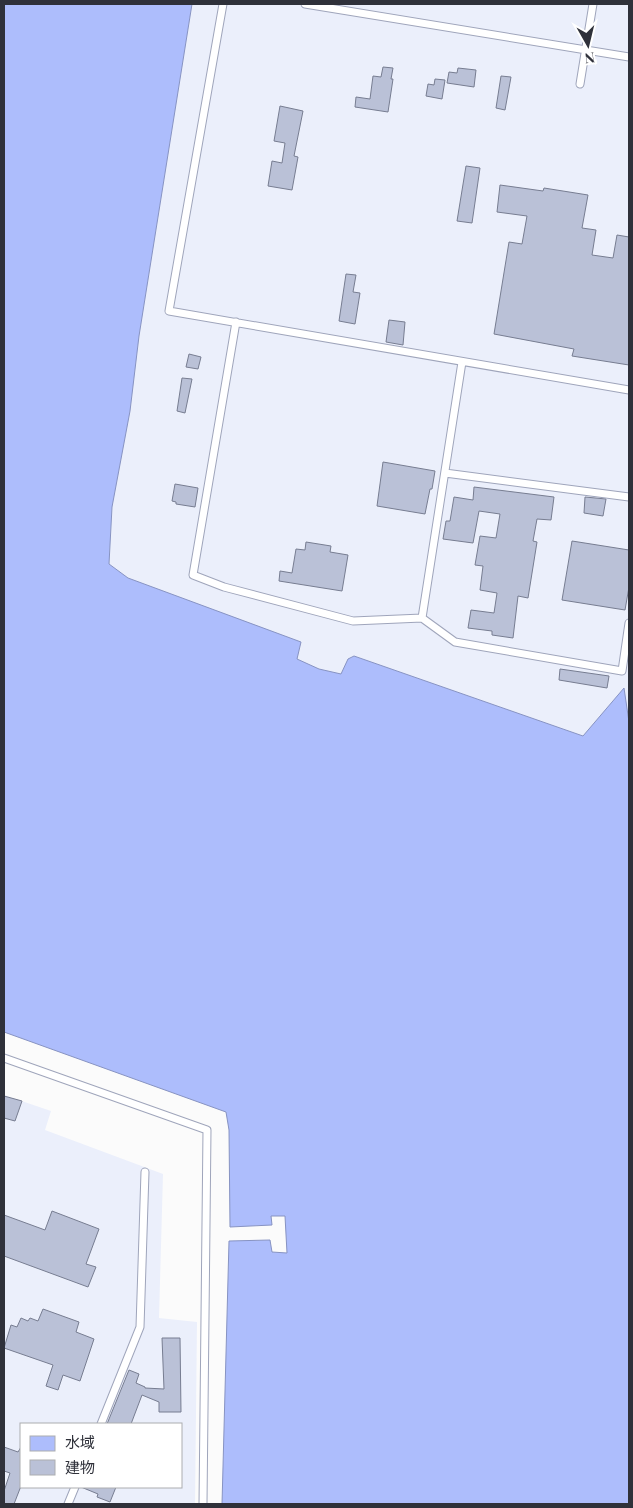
<svg xmlns="http://www.w3.org/2000/svg" width="633" height="1508" viewBox="0 0 633 1508" font-family="'Playfair Display','Noto Sans JP',serif">
	<style>
		.built { fill: #ebeffb; fill-rule: evenodd }
		.water { fill: #adbdfc; stroke: #8793c2 }
		.building { fill: #bac1d7; stroke: #777d91 }
		.lines { fill: none; stroke-linecap: round; stroke-linejoin: round }
		.service-casing { stroke: #9fa5bb; stroke-width: 9 }
		.service { stroke: #fff; stroke-width: 7 }
	</style>
	<rect width="100%" height="100%" fill="#fbfbfb"/>
	<path class="built" d="M192 4H629V722L624 689 584 736 354 656 348 659 341 674 319 669 297 659 301 642 128 578 109 564 112 507 130 411 139 336Z
		M4 1095 51 1111 45 1130 163 1174 159 1318 197 1322 195 1504H4ZM21 1424H181V1487H21Z"/>
	<path class="water" d="M4 4H192L139 336 130 411 112 507 109 564 128 578 301 642 297 659 319 669 341 674 348 659 354 656 583 736 624 688 629 722V1504H222L229 1241 270 1240 272 1252 287 1253 285 1216H271L272 1225 230 1227 229 1130 226 1112 4 1032Z"/>
	<path class="building" d="M383 67 393 68 391 79H393L388 112 355 107 356 97 370 99 373 76 381 77Z
		M458 68 476 70 474 87 447 83 449 72 457 73Z
		M501 76 511 77 505 110 496 108Z
		M435 79 445 80 442 99 426 96 428 84 434 85Z
		M280 106 303 111 294 156 298 157 292 190 268 186 272 161 282 163 285 143 274 141Z
		M466 166 480 168 472 223 457 221Z
		M500 185 543 191 544 188 588 195 582 228 596 230 592 255 613 258 617 235 629 237V365L572 356 574 349 494 334 509 242 522 244 527 216 497 212Z
		M346 274 356 275 353 292 360 293 355 324 339 321Z
		M389 320 405 322 403 345 386 342Z
		M189 354 201 357 198 369 186 367Z
		M182 378 192 379 185 413 177 411Z
		M383 462 435 471 432 489H430L425 514 377 506Z
		M175 484 198 488 195 507 176 504V502L172 501Z
		M474 487 554 497 551 520 537 519 533 541 537 542 528 598 518 596 513 638 492 635V631L468 628 471 610 494 613 497 593 480 590 483 566 475 565 480 536 496 538 500 514 479 511 473 543 443 539 446 521H450L454 497 473 500Z
		M585 497 606 499 603 516 584 513Z
		M572 541 629 550V587L625 610 562 600Z
		M306 542 331 546 330 552 348 555 342 591 279 581 280 571 292 573 296 549 305 550Z
		M560 669 609 676 607 688 559 680Z
		M4 1096 22 1101 15 1121 4 1118Z
		M52 1211 99 1229 86 1264 96 1267 88 1287 4 1256V1215L45 1230Z
		M43 1309 79 1322 76 1332 94 1339 80 1381 63 1375 58 1390 46 1386 53 1365 4 1348 11 1325 17 1327 21 1318 28 1321 30 1318 38 1321Z
		M162 1338H180L181 1412H159V1402L142 1395 131 1424H107L129 1370 139 1374 136 1383 145 1387V1388L164 1389Z
		M4 1447 18 1452 21 1447V1486L14 1504H4V1491L10 1473 4 1471Z
		M81 1487H116L110 1502 97 1497 98 1494Z"/>
	<g class="lines">
		<defs>
			<path id="service" d="M223 4 169 311 629 390
				M305 4 629 57
				M580 84 593 4
				M236 322 193 575 224 587 353 621 422 618 455 642 622 671 629 623
				M445 473 629 497
				M422 618 462 362
				M4 1058 207 1130 203 1504
				M101 1424 140 1327 145 1172
				M68 1504 75 1487"/>
		</defs>
		<use href="#service" class="service-casing"/>
		<use href="#service" class="service"/>
	</g>
	<rect width="633" height="1508" fill="none" stroke="#2f313a" stroke-width="10"/>
	<rect x="20" y="1423" width="162" height="65" fill="#ffffff" stroke="#acadb0"/>
	<rect x="30" y="1436" width="25" height="15" fill="#adbdfc" stroke="#acadb0"/>
	<text x="65" y="1448" font-size="15" fill="#2f313a">水域</text>
	<rect x="30" y="1460" width="25" height="15" fill="#bac1d7" stroke="#acadb0"/>
	<text x="65" y="1473" font-size="15" fill="#2f313a">建物</text>
	<g transform="translate(588 45) rotate(172)" stroke="#ffffff" stroke-width="4" paint-order="stroke">
	<path d="M0-4L9 19L0 12L-9 19Z" fill="#2f313a"/>
	<text y="-8" font-size="14" font-weight="bold" text-anchor="middle" fill="#2f313a">N</text>
	</g>
</svg>
